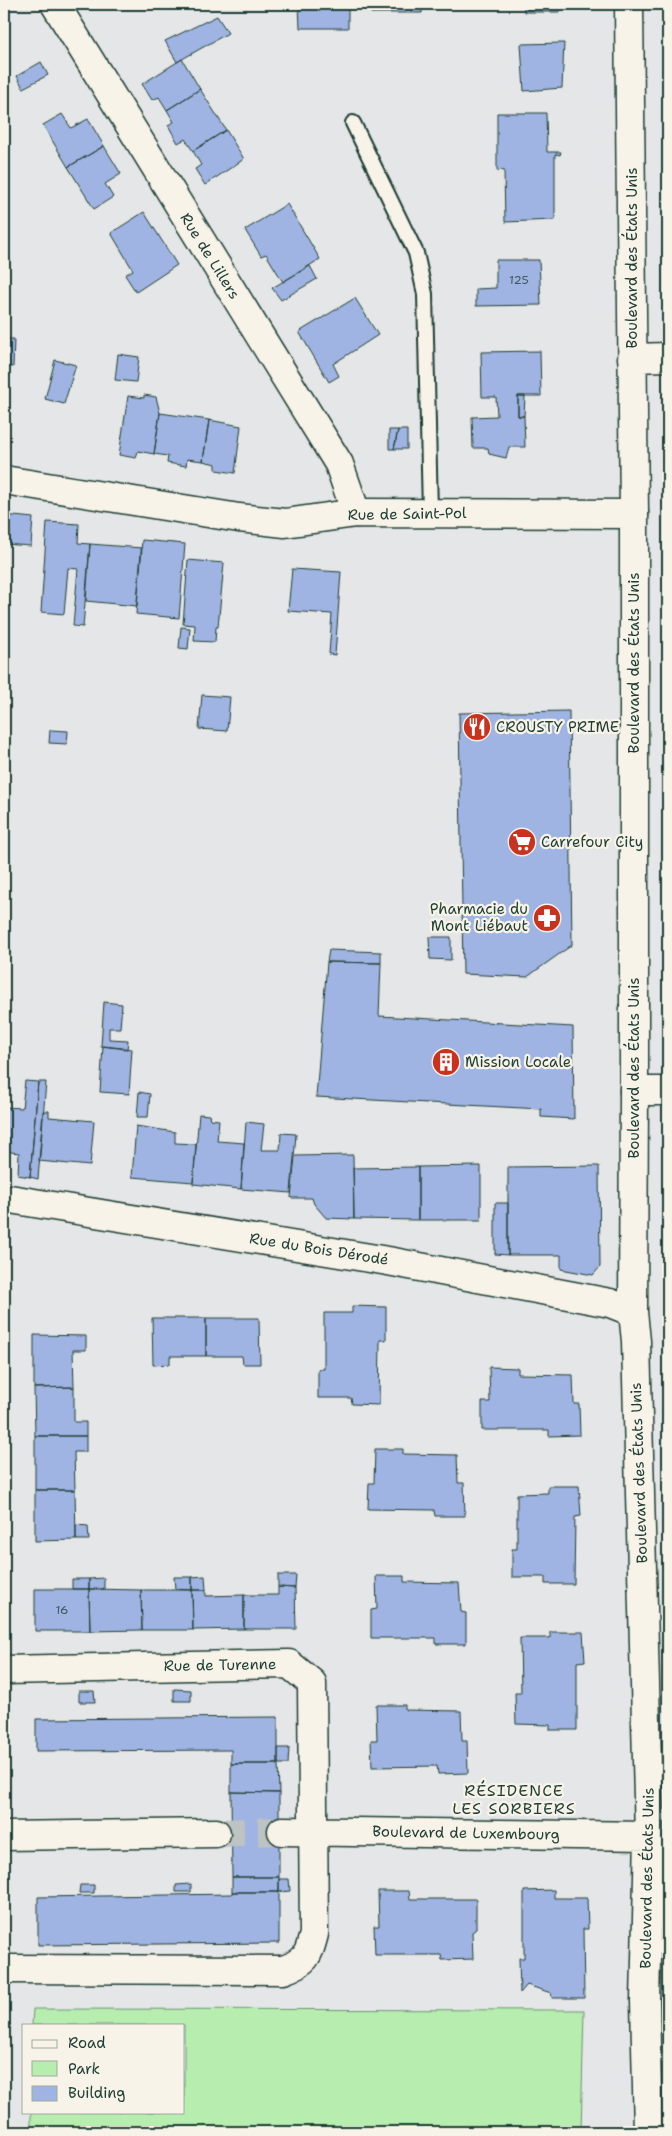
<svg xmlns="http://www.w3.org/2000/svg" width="672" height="2136" viewBox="0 0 672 2136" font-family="'Shantell Sans',sans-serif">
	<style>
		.green { fill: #b7edaf; stroke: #6b9572 }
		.building { fill: #9fb4e2; stroke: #1f3d34 }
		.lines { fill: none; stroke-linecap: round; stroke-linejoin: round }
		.street-tunnel { stroke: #bdc4c3; stroke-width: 28; stroke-dasharray: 28 14; stroke-linecap: butt }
		.lane-casing { stroke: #1f3d34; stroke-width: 18 }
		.street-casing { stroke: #1f3d34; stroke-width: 31 }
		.secondary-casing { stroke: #1f3d34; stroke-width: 31 }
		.lane { stroke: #f7f3e8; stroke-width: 14 }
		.street { stroke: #f7f3e8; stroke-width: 28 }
		.secondary { stroke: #f7f3e8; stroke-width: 28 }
		.labels { text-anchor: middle; stroke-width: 4.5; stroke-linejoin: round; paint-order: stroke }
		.number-label { font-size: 12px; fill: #3f5b60 }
		.street-label { font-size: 15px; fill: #1f3d34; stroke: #f7f3e8 }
		.poi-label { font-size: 15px; fill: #1f3d34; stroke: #f7f3e8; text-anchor: start }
		.neighbourhood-label { font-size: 16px; letter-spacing: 1px; fill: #1f3d34; stroke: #f7f3e8 }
	</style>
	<rect width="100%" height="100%" fill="#e5e6e7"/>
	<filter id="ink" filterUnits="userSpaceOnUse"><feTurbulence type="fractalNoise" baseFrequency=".02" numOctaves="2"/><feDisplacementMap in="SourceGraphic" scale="10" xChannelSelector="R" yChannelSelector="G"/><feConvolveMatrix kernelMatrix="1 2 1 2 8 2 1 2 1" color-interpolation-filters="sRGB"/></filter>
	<g filter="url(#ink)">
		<path class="green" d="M33 2009 584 2010 581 2132H31V2112H184V2025H32Z"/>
		<path class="building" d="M299 4H348V28H300Z
			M371 4H422V13H371Z
			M524 4H560V12H524Z
			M217 16 228 33 177 62 165 41Z
			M564 43 562 88 524 91 521 44Z
			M182 59 200 89 167 110 159 97 152 100 142 84Z
			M41 62 48 75 23 88 17 76Z
			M200 89 226 130 193 151 185 139 178 143 168 125 174 122 167 110Z
			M497 113H546L547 152H561L560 155 555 154V220L505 222 504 170 497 171Z
			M62 114 71 128 88 119 104 146 68 167 43 125Z
			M226 130 244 159 205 185 195 169 201 165 193 151Z
			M104 146 121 174 105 184 113 197 94 209 68 167Z
			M287 204 320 259 283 282 266 254 261 256 245 230Z
			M144 212 177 265 136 292 125 275 133 270 111 233Z
			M496 260H539L541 305 476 306V289L496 288Z
			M310 266 317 279 281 300 272 288Z
			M355 298 378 335 333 364 339 376 329 382 299 332Z
			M4 339H14L13 367 4 366Z
			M540 351 541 396H518V416H524L525 447H509L506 458 489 454 488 448H473L472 417 497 416 496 397H482L481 352Z
			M118 354 139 357 136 382 115 380Z
			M55 360 76 365 64 404 45 399Z
			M144 395 156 397 160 413 154 454 138 451 136 458 119 455 128 396 144 398Z
			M518 396H525L524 416H518Z
			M160 413 209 420 203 461 187 459 186 466 167 463 168 456 154 454Z
			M209 420 241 426 235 473 216 470V464L203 461Z
			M389 430H398L394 449H389Z
			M398 430H407V449H394Z
			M4 515 33 518 31 546 4 544Z
			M47 522 79 524 78 543 90 544 83 627 73 626 78 569 68 568 64 614 41 612Z
			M142 540 185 544 179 618 136 614Z
			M90 544 142 548 137 606 86 601Z
			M188 560 224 563 218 627H216L215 642 194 641 195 625 183 624Z
			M292 569 341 572 335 655 329 654 332 614 288 611Z
			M181 627 190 628 188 649 179 648Z
			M202 695 230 697 227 731 199 729Z
			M569 711 572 945 527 977 463 974 459 713Z
			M50 730 68 731 67 744 49 743Z
			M429 937H451V960L430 959Z
			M329 950 381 952V963L327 962Z
			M327 962 381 963 379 1016 573 1027 574 1119 541 1117V1109L316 1097Z
			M104 1002 122 1004 120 1028H109V1039L128 1040 127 1049 101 1046Z
			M103 1046 132 1049 129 1094 100 1092Z
			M25 1081 38 1082 30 1177 18 1175 19 1153 4 1151V1107L22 1108Z
			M38 1082H46L38 1179 30 1177Z
			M139 1092 150 1094 148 1117H137Z
			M43 1111H49V1117L94 1121 90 1166 39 1161Z
			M199 1114 209 1115 210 1119 219 1120 217 1141 244 1143 241 1189 193 1184Z
			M246 1122 264 1124 261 1150H280L281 1133 296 1134 291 1193 241 1189Z
			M136 1126 175 1132V1143L196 1144 193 1182 132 1177Z
			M353 1155 354 1219 326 1218 314 1204 312 1198H291L295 1156Z
			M481 1166V1220H418V1167Z
			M599 1166 600 1267 593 1275 561 1269V1255H508V1167Z
			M418 1167V1220L354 1219 353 1168Z
			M495 1203H508V1255L495 1254Z
			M352 1306 386 1307V1340H380L379 1405 352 1404 351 1398H318V1369H324V1313H352Z
			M152 1318H206V1356H170V1364L153 1365Z
			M206 1318H259L260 1364H243L242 1356H206Z
			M34 1335 86 1336V1350H73L74 1387 34 1388Z
			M489 1367 518 1368V1374L573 1375 574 1404H579L580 1435 549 1436V1430H482V1402H490Z
			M74 1387V1422H86V1436H35L34 1388Z
			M35 1436H86V1452H74L75 1490H35Z
			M375 1449H403V1454L457 1455 458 1483H464L465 1516H435L434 1510 368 1509 369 1483H374Z
			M548 1486H579L581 1516 575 1517 574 1584H545V1577H512V1549H517V1494L548 1493Z
			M35 1490H75L76 1540 35 1541Z
			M76 1525 88 1526 89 1540H76Z
			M278 1575H296L295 1588 278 1587Z
			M205 1576 206 1590H192V1577Z
			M376 1576H404V1582L459 1583 461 1612 466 1613V1644H436V1638H371V1610L377 1609Z
			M174 1577H192V1590L175 1589Z
			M104 1578V1589H89V1579Z
			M72 1579H89V1589H72Z
			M278 1587 295 1588 296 1629H244V1595H278Z
			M35 1589H89L90 1631H35Z
			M89 1589 141 1590 142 1630 90 1631Z
			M141 1590H192L193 1630H142Z
			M192 1590H206V1596L244 1595V1629L193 1630Z
			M550 1632H583L585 1661 577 1662V1730H550V1725L516 1724 515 1693H521L520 1638H550Z
			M174 1689 191 1690V1701H174Z
			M79 1691H94L95 1702H79Z
			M376 1705H405V1710L461 1711 462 1741H467L468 1773 438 1774 437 1766 372 1767 371 1740H377Z
			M278 1717V1764H231V1750L36 1751V1719Z
			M278 1748H289L288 1764H278Z
			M231 1764H278L279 1793 231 1792Z
			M231 1792 279 1793V1877H232Z
			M232 1877H279V1892H232Z
			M279 1879H289L290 1891 279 1892Z
			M191 1884V1892H176V1885Z
			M80 1885H94V1893H79Z
			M554 1890V1898H587L588 1929H583L584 1998H552L551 1993 527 1985 520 1993 519 1958H524V1891Z
			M378 1891H409L410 1899H476V1929L472 1932 473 1959 442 1960 441 1955H375L374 1926H379Z
			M232 1892H279V1943L38 1945V1897L232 1894Z"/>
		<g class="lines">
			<path class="street-tunnel" d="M216 1833 282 1831"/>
			<defs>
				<path id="lane" d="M353 123 416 253 425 294 430 512"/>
				<path id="street" d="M55 4 339 464 356 513
					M629 4 634 514
					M632 358 668 357
					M634 1091 633 1312 636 1341 649 1836 645 2001 648 2132
					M4 1198 388 1261 610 1303 633 1312
					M4 1670 289 1664 312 1683 314 1934C308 1957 306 1962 283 1970L4 1969
					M282 1831 649 1836
					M4 1836 216 1833"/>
				<path id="secondary" d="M4 480 239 518 285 523 356 513 634 514V1091H668"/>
			</defs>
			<use href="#lane" class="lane-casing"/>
			<use href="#street" class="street-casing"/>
			<use href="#secondary" class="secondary-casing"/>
			<use href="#lane" class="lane"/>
			<use href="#street" class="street"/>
			<use href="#secondary" class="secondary"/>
		</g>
	</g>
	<defs>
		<symbol id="restaurant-disc" viewBox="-11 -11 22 22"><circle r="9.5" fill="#c8321e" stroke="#f7f3e8"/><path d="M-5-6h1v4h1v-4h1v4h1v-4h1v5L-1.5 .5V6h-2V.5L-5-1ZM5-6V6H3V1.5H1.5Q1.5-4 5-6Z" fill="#fff"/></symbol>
		<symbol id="supermarket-disc" viewBox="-11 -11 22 22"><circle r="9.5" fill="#c8321e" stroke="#f7f3e8"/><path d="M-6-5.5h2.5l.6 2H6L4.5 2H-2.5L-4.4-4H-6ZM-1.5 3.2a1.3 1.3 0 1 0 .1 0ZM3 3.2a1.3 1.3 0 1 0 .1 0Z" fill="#fff"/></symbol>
		<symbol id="pharmacy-disc" viewBox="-11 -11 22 22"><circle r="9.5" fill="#c8321e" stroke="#f7f3e8"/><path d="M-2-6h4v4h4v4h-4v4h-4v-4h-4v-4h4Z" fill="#fff"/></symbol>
		<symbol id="building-disc" viewBox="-11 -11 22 22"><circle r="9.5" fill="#c8321e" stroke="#f7f3e8"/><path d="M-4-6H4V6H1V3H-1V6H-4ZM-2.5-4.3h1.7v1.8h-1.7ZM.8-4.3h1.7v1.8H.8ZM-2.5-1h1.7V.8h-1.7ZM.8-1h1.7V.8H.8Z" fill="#fff"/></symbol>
	</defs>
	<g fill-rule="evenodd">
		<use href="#restaurant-disc" x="461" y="711" width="32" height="32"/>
		<use href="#supermarket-disc" x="506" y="826" width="32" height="32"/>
		<use href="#pharmacy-disc" x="531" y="902" width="32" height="32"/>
		<use href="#building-disc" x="430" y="1046" width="32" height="32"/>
	</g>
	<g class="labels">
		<g class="number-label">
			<text x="519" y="284">125</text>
			<text x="62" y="1614">16</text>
		</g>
		<g class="street-label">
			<text transform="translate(210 256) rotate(58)" y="5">Rue de Lillers</text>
			<text transform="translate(632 258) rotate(-90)" y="5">Boulevard des États Unis</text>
			<text transform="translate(407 514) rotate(-1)" y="5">Rue de Saint-Pol</text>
			<text transform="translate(634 663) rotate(-90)" y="5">Boulevard des États Unis</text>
			<text transform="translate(634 1068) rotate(-90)" y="5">Boulevard des États Unis</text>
			<text transform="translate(319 1249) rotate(9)" y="5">Rue du Bois Dérodé</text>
			<text transform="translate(639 1473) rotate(-92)" y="5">Boulevard des États Unis</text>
			<text transform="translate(220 1665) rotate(-1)" y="5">Rue de Turenne</text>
			<text transform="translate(466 1833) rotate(1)" y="5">Boulevard de Luxembourg</text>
			<text transform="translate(647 1878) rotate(-89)" y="5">Boulevard des États Unis</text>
		</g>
		<g class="poi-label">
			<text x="496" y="732">CROUSTY PRIME</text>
			<text x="541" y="847">Carrefour City</text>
			<text x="528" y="914" text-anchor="end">Pharmacie du<tspan x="528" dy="17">Mont Liébaut</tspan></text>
			<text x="465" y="1067">Mission Locale</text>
		</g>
		<g class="neighbourhood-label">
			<text x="514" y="1796">RÉSIDENCE<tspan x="514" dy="18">LES SORBIERS</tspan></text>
		</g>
	</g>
	<rect width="672" height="2136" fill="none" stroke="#f7f3e8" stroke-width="20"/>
	<rect x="10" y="10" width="652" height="2116" fill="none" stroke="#1f3d34" stroke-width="2" filter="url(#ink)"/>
	<rect x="22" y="2024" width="162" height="90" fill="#f7f3e8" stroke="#a1aaa0"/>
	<rect x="32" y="2040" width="25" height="8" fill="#f7f3e8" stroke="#a1aaa0"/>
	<text x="68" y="2048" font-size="15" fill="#1f3d34">Road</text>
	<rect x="32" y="2061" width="25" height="15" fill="#b7edaf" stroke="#a1aaa0"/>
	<text x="68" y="2074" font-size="15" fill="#1f3d34">Park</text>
	<rect x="32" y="2086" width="25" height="15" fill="#9fb4e2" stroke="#a1aaa0"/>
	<text x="68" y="2098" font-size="15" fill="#1f3d34">Building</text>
</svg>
